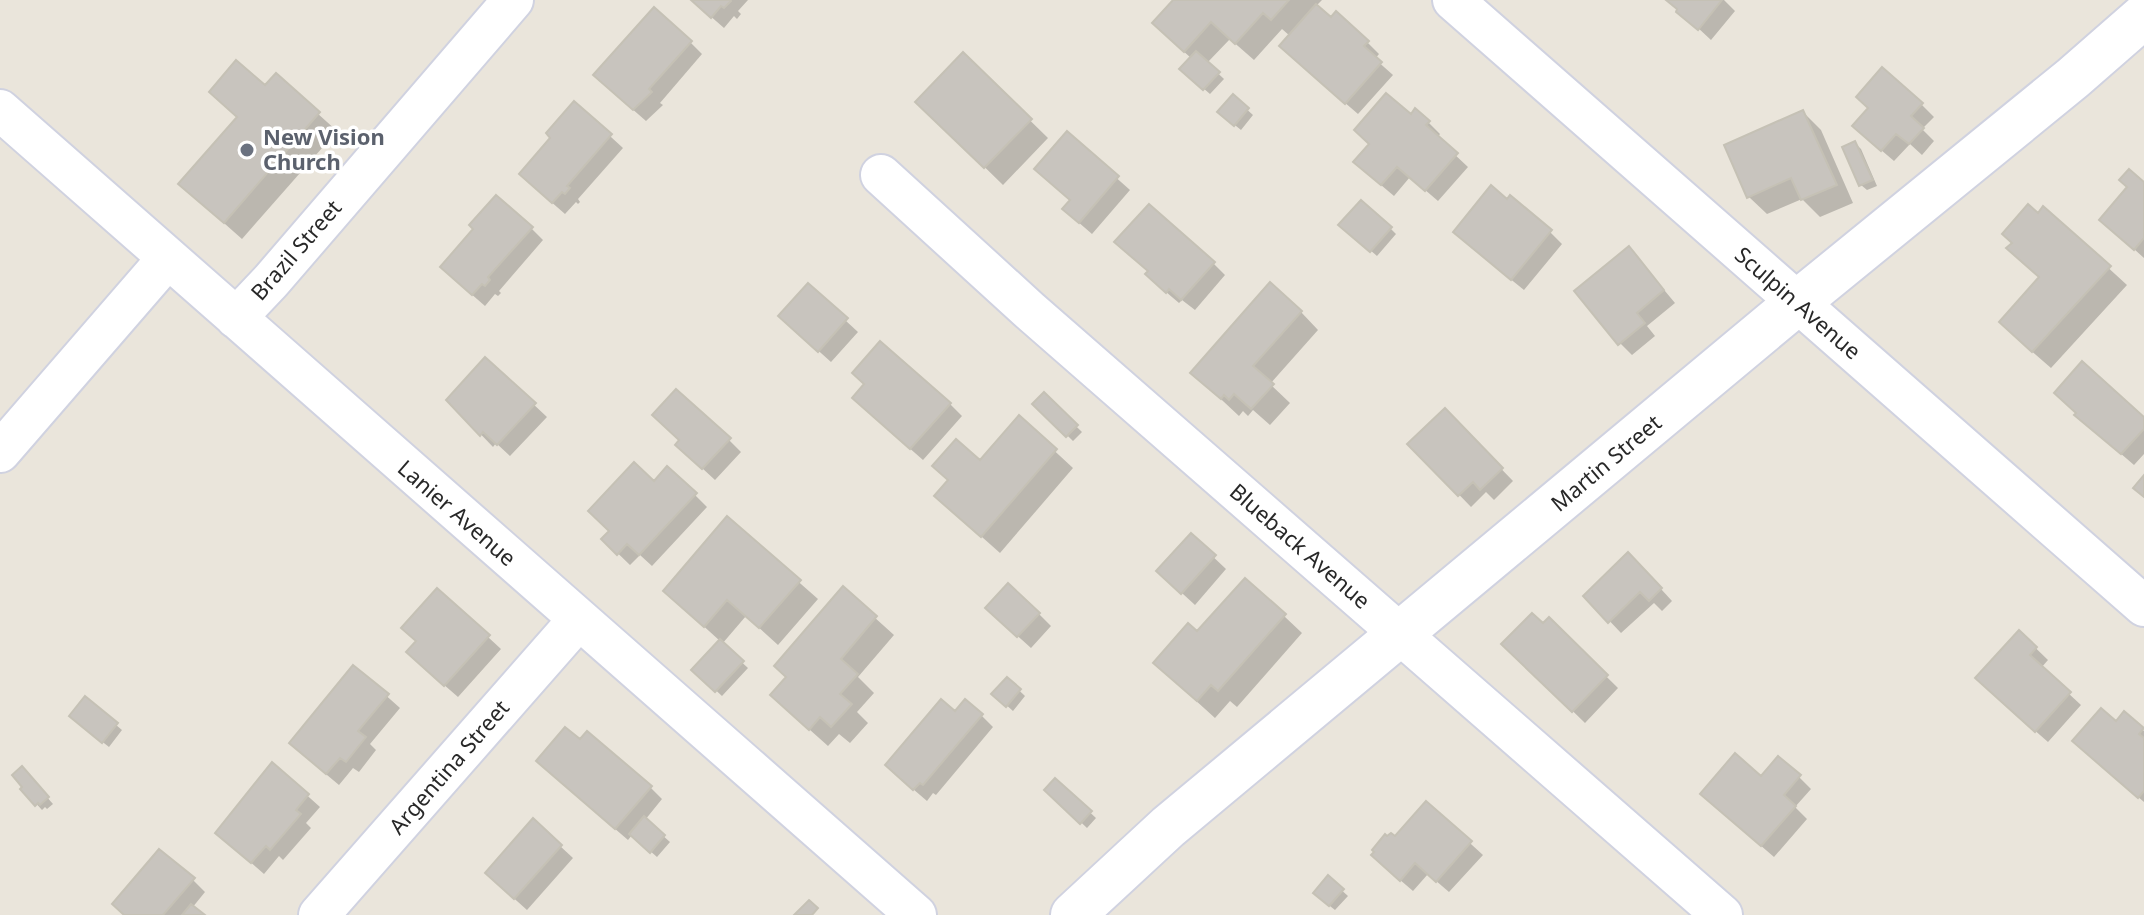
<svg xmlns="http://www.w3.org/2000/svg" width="2144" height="915" viewBox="0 0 2144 915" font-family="'Noto Sans',sans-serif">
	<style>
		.shadow { fill: #0003 }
		.building { fill: #c8c4be; stroke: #c5c1b5; stroke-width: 2 }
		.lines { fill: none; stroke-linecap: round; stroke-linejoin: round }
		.minor-casing { stroke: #d0d2e0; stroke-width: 44 }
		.tertiary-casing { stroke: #d0d2e0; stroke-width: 48 }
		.minor { stroke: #fff; stroke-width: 40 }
		.tertiary { stroke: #fff; stroke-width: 44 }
		.worship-dot { fill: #6b7280; stroke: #fff; stroke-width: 3 }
		.labels { text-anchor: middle; stroke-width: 7; stroke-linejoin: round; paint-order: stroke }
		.worship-label { font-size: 22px; font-weight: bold; fill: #5b616d; stroke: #fff; text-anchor: start }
		.street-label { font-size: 22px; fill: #282828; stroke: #fff }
	</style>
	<rect width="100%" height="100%" fill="#eae5db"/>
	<path class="shadow" d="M692 0H748L738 11 741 14 737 19 734 16 724 28Z
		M1176 0H1322L1316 6 1331 19 1367 42 1379 54 1375 59 1393 75 1358 114 1293 58 1290 36 1282 29 1254 60 1230 39 1207 63 1224 79 1210 94 1188 75 1191 58 1172 41Z
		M1668 0H1724L1735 11 1711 40Z
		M690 42 702 54 660 103 663 105 646 121 607 87Z
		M963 55 1048 138 1003 185 918 102Z
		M276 76 337 131 242 239 199 201 265 88Z
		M1233 97 1253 115 1241 130 1225 117Z
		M575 104 623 148 578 199 580 202 578 204 576 202 565 214 533 186 553 138Z
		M1922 105 1934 117 1922 129 1934 141 1922 155 1910 144 1894 161 1867 138Z
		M1803 112 1821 130 1853 203 1820 217 1802 199 1767 214 1749 197Z
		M1411 116 1428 122 1440 134 1437 138 1468 167 1438 201 1410 177 1394 196 1368 174 1371 145Z
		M1067 134 1130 190 1092 234 1077 221 1072 201Z
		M1855 143 1861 149 1877 186 1867 190 1861 185Z
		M2144 185V258L2114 231Z
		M2044 209 2127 285 2051 368 2019 340 2041 278 2038 215Z
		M531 228 543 240 499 291 501 293 498 296 495 294 485 306 454 279Z
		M1390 228 1396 234 1377 256 1347 230Z
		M1550 232 1562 244 1524 290 1467 244Z
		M1640 261 1675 303 1647 326 1655 336 1632 355 1620 343Z
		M1213 263 1225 275 1195 310 1182 300 1179 303 1159 286Z
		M808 286 858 332 831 362 793 328Z
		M1301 312 1318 330 1270 384 1290 403 1270 425 1253 410 1248 416 1243 411 1239 416 1193 373Z
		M486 360 547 417 510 456 496 443 493 447 448 400Z
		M866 385 950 404 962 416 923 460 866 410Z
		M1044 395 1082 432 1073 441 1035 404Z
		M1445 411 1513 481 1494 500 1486 492 1471 507 1410 444Z
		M2076 415 2144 420V454L2134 465Z
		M1019 418 1073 468 1000 553 955 513 980 463Z
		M729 440 741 452 715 480 689 456Z
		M654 484 695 495 707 507 652 566 640 555 630 565 603 539Z
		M727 519 818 599 778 645 746 616 722 644 748 668 722 696 694 670 720 641 665 591Z
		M1191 536 1226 569 1195 605 1171 583Z
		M1640 566 1672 601 1662 611 1654 603 1621 633 1586 596Z
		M843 589 894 635 858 677 874 693 857 712 868 723 850 743 839 734 828 746 791 713 789 678Z
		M438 591 501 649 458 697 420 664 418 642Z
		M1039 614 1051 626 1031 648 1000 620Z
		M1284 616 1302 633 1237 707 1230 701 1215 718 1173 680 1197 634Z
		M1549 620 1618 688 1585 723 1504 644 1543 626Z
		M2019 632 2048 660 2041 668 2081 705 2048 742 1989 690Z
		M354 667 400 708 370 744 376 750 359 772 353 768 339 785 303 755Z
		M1007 679 1025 696 1013 711 994 694Z
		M85 699 122 730 109 747 77 722Z
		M955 714 981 715 993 727 936 795 933 793 927 801 899 777Z
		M2124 714 2144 731V802L2087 753Z
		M273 765 320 807 306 823 311 828 283 860 279 856 264 874 230 844Z
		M22 769 53 804 47 809 45 807 42 810 23 789Z
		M550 773 650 787 662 799 645 820 670 842 657 857 632 835 628 840Z
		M1799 777 1811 789 1795 807 1807 819 1774 857 1715 806 1761 778Z
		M1056 781 1096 818 1087 828 1047 790Z
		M1427 804 1483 855 1449 892 1428 874 1413 891 1385 867 1395 839Z
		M533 821 573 858 527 910 499 885Z
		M1328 878 1348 896 1335 910 1321 899Z
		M193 880 205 892 192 908 201 915H125Z"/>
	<path class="building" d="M691 0H730L731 1 724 8 721 6 711 18Z
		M1173 0H1289L1271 20 1263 13 1235 44 1211 22 1184 52 1152 23Z
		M1666 0H1722L1698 30 1676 12 1677 9Z
		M1316 4 1331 17 1336 11 1369 41 1364 46 1382 62 1345 104 1279 46Z
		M654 7 692 41 649 89 652 92 633 110 593 75Z
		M1196 51 1220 72 1203 90 1179 69Z
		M963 52 1032 119 984 168 915 102Z
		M236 60 265 85 276 73 320 112 224 223 178 184 237 117 209 92Z
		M1882 67 1923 103 1911 116 1924 128 1909 144 1896 134 1881 151 1852 126 1868 108 1856 97Z
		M1386 93 1411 114 1415 108 1430 121 1426 125 1458 153 1425 191 1397 167 1381 185 1353 162 1369 144 1354 130Z
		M1233 94 1249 108 1234 126 1217 112Z
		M574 101 612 134 567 186 570 188 565 194 562 192 552 203 519 174 550 138 546 133Z
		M1803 110 1837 185 1801 200 1791 178 1747 198 1724 145Z
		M1067 131 1119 176 1079 223 1062 209 1070 200 1034 169Z
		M1855 141 1873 180 1859 186 1842 147Z
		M2129 169 2144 182V238L2134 250 2099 220 2127 187 2119 180Z
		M1491 185 1507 199 1510 195 1552 230 1511 280 1453 232Z
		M496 195 533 227 488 277 490 280 485 286 482 284 472 295 440 267 473 229 469 225Z
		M1361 200 1392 227 1370 252 1338 225Z
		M1149 204 1215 262 1181 300 1169 289 1166 293 1145 274 1148 271 1114 242Z
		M2028 204 2038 213 2043 206 2111 266 2032 352 1999 322 2039 277 2006 248 2012 243 2002 234Z
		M1629 246 1664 290 1637 313 1645 323 1618 345 1574 291Z
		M1270 282 1302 311 1253 366 1274 384 1251 409 1234 394 1229 400 1224 395 1221 399 1190 373Z
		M808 283 848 318 818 352 778 316Z
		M880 341 951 403 910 449 852 398 864 384 852 373Z
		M485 357 536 403 497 445 483 432 480 436 446 400Z
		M2082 361 2144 417V429L2121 454 2074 415 2076 413 2054 393Z
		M676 389 731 438 702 469 675 445 679 440 652 415Z
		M1044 392 1078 425 1066 437 1032 404Z
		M1445 408 1503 468 1480 490 1473 482 1458 496 1407 444Z
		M1019 415 1057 449 981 537 934 496 948 480 932 466 956 439 980 460Z
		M634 462 654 481 667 466 697 493 639 555 627 544 617 555 601 539 609 531 588 511Z
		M2144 475V497L2133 488Z
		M727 516 801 580 759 628 727 600 704 627 663 591Z
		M1191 533 1216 555 1181 594 1156 571Z
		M1628 552 1662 588 1649 601 1640 592 1608 623 1583 596Z
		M1245 578 1286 614 1218 691 1211 685 1197 701 1153 663 1188 623 1197 631Z
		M1008 583 1040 613 1017 637 985 608Z
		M843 586 877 616 841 659 858 674 840 694 852 704 831 727 820 717 809 730 770 695 786 677 774 666Z
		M437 588 490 635 444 686 406 652 416 641 401 628Z
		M1532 613 1543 623 1549 617 1608 675 1572 712 1501 644Z
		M2019 630 2037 647 2030 655 2071 692 2035 732 1975 678Z
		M720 639 744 661 715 692 691 670Z
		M353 665 389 694 358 731 366 737 346 762 340 758 326 774 289 743Z
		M1007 677 1021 689 1006 707 991 694Z
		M85 696 118 723 102 743 69 716Z
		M941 699 955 711 965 699 983 714 923 785 920 783 913 790 885 765Z
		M2101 708 2116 721 2124 711 2144 728 2139 734 2144 738V791L2138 798 2072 741Z
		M565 727 580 739 587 731 652 786 615 829 536 761Z
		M1735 753 1761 776 1778 756 1801 775 1784 795 1796 806 1761 846 1700 794Z
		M272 762 309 794 296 810 301 814 270 850 266 846 251 863 215 833Z
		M22 766 49 797 40 805 38 803 35 806 20 789 22 787 12 775Z
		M1055 778 1092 811 1080 824 1044 790Z
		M1426 801 1472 841 1436 882 1415 863 1400 881 1371 855 1374 852 1372 850 1385 834 1387 836 1391 833 1395 836Z
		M644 816 665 835 650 853 629 834Z
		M533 818 562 845 514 899 485 873Z
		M159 849 195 878 163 915H124L112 904Z
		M1328 875 1344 889 1329 906 1313 893Z
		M809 900 818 908 812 915H794Z
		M191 904 205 915H182Z"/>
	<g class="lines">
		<defs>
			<path id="minor" d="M1453 0 2144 606
				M0 110 916 915
				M881 175 1029 310 1722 915
				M236 318 271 281 513 0
				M0 452 168 258
				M319 915 579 619"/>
			<path id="tertiary" d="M1073 915 1168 827 1798 302 2073 78 2144 16"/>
		</defs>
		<use href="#minor" class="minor-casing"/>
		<use href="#tertiary" class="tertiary-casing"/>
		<use href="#minor" class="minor"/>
		<use href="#tertiary" class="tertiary"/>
	</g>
	<circle class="worship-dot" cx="247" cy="150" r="8"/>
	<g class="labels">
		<g class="worship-label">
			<text x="263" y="145">New Vision<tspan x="263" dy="25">Church</tspan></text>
		</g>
		<g class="street-label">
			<text transform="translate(296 250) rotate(-49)" y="8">Brazil Street</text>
			<text transform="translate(1798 303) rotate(41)" y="8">Sculpin Avenue</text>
			<text transform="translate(1606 463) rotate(-40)" y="8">Martin Street</text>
			<text transform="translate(457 513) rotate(41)" y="8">Lanier Avenue</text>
			<text transform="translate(1300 546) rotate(41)" y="8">Blueback Avenue</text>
			<text transform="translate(449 767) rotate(-49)" y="8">Argentina Street</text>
		</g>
	</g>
</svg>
